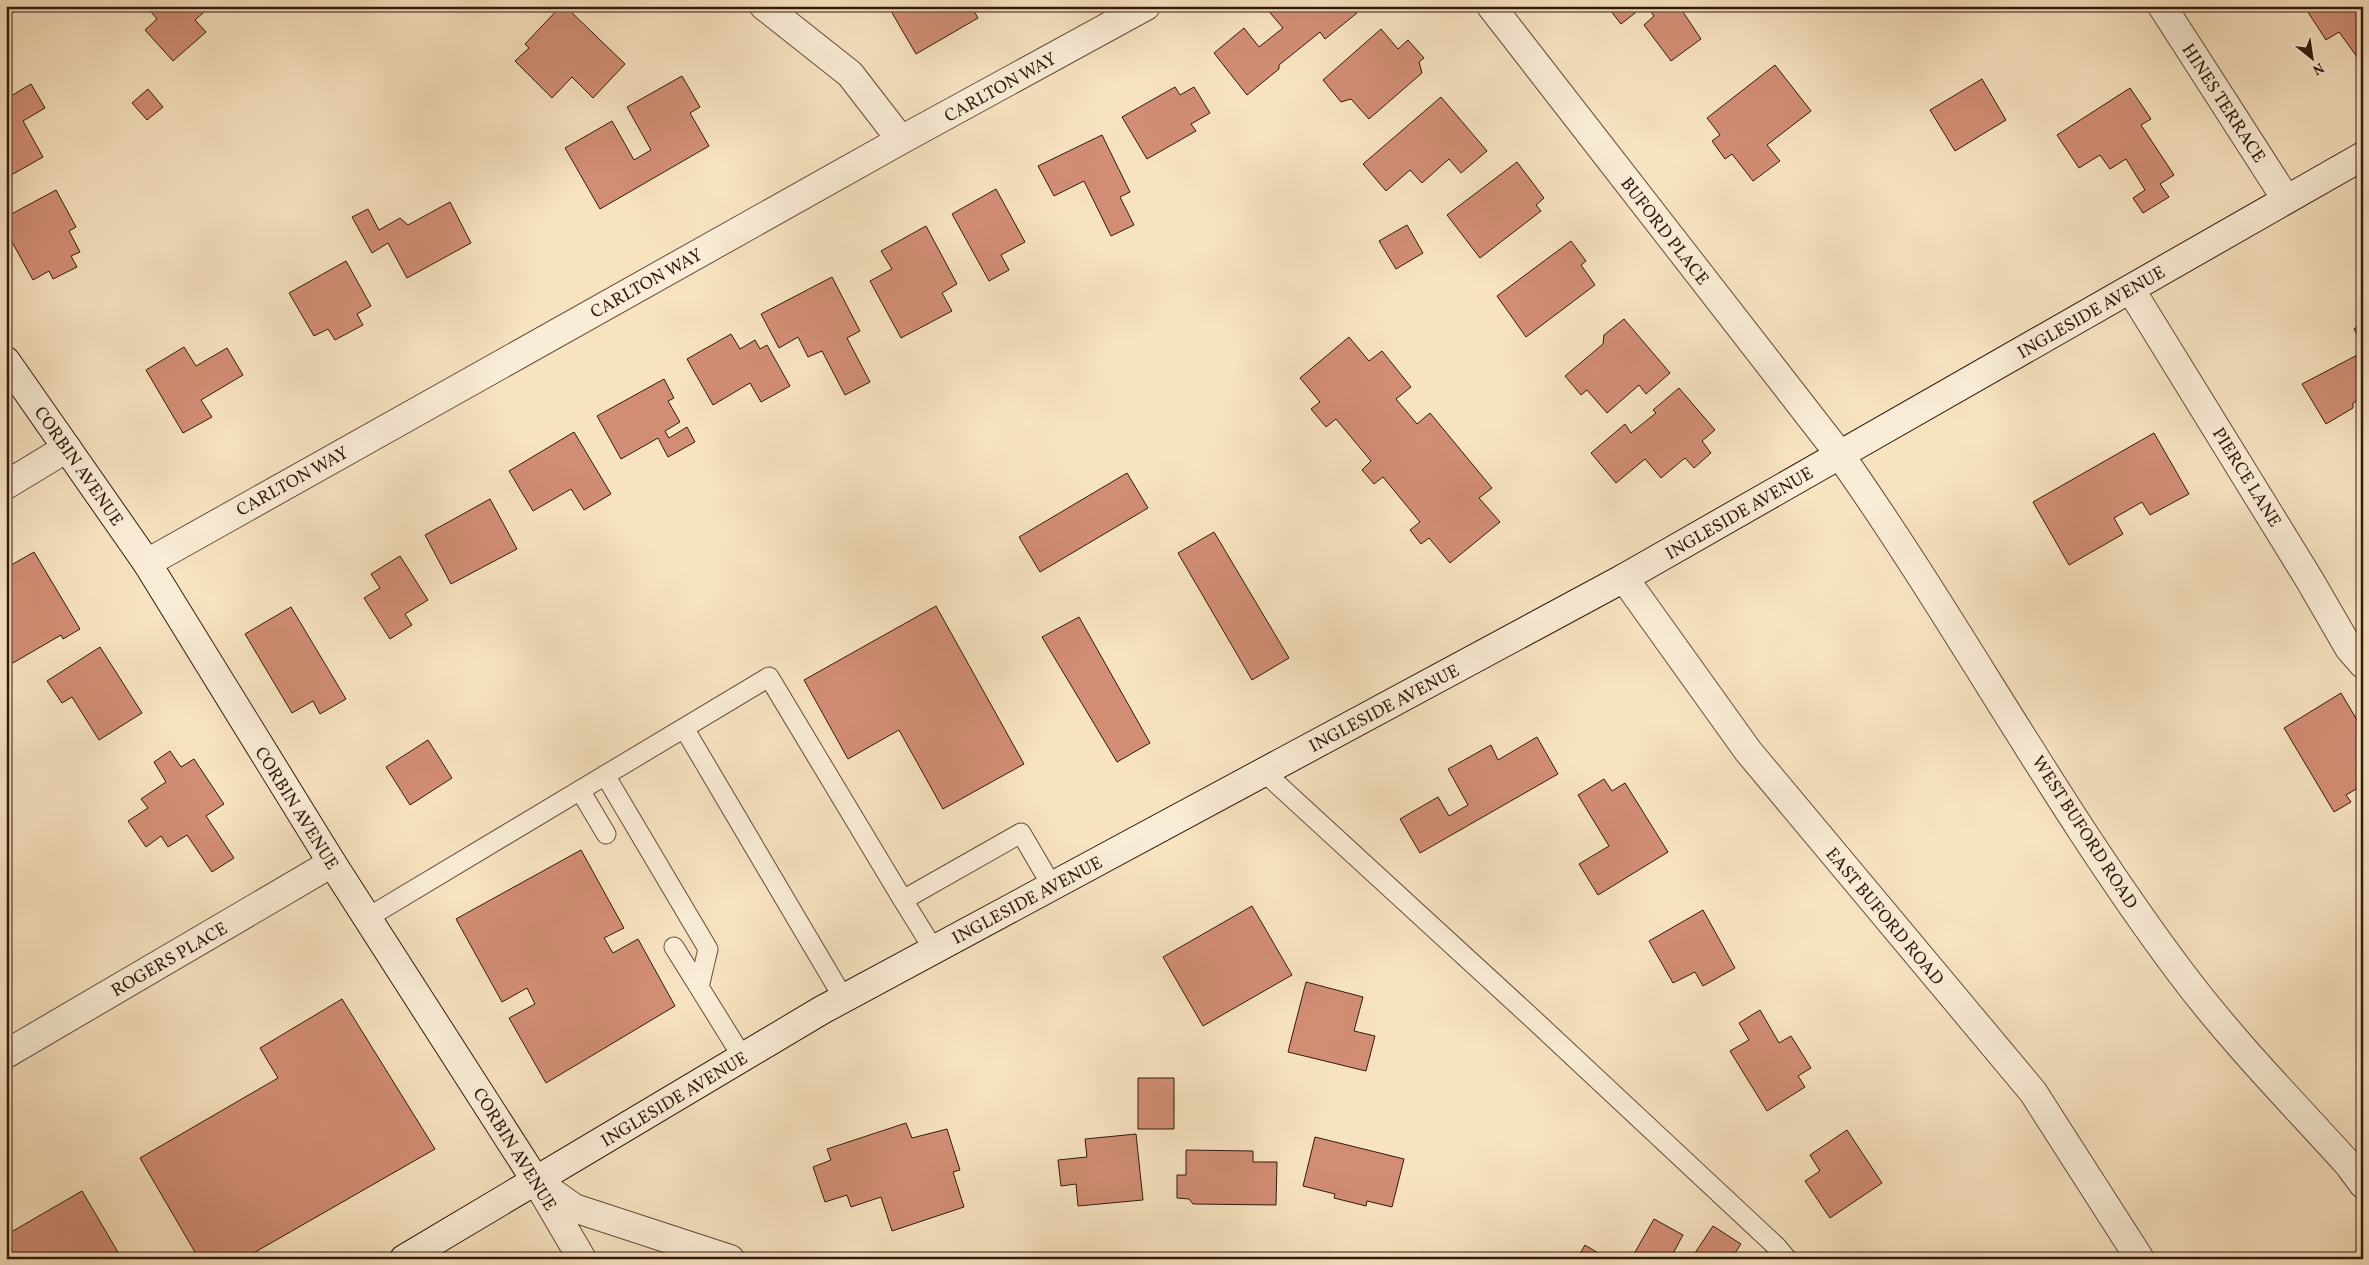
<svg xmlns="http://www.w3.org/2000/svg" width="2369" height="1265" viewBox="0 0 2369 1265" font-family="Vollkorn,serif">
	<style>
		.building { fill: #d28e75; stroke: #32190c }
		.lines { fill: none; stroke-linecap: round; stroke-linejoin: round }
		.lane-casing { stroke: #644c39; stroke-width: 21 }
		.street-casing { stroke: #644c39; stroke-width: 30 }
		.secondary-casing { stroke: #32190c; stroke-width: 30 }
		.lane { stroke: #faedd7; stroke-width: 19 }
		.street { stroke: #faedd7; stroke-width: 28 }
		.secondary { stroke: #faedd7; stroke-width: 28 }
		.labels { text-anchor: middle; stroke-width: 4; stroke-linejoin: round; paint-order: stroke }
		.street-label { font-size: 18px; fill: #32190c; stroke: #faedd7 }
	</style>
	<rect width="100%" height="100%" fill="#f8e3c1"/>
	<filter id="stains"><feTurbulence type="fractalNoise" baseFrequency=".004" numOctaves="4"/><feColorMatrix values="0 0 0 0 .2 0 0 0 0 .09 0 0 0 0 .02 0 0 0 .5 -.17"/></filter>
	<radialGradient id="worn" r=".72"><stop offset=".6" stop-color="#630" stop-opacity="0"/><stop offset="1" stop-color="#630" stop-opacity=".3"/></radialGradient>
	<path class="building" d="M146 6H211L195 20 206 32 173 61 145 30 157 19Z
		M561 6H565L625 64 593 98 572 77 552 98 515 61 529 48 525 44Z
		M888 6H971L978 18 916 54Z
		M1268 6H1351L1357 13 1325 39 1320 32 1279 65V69L1247 95 1214 53 1244 28 1259 47 1283 28 1266 8Z
		M1607 6H1644L1621 24Z
		M1646 6H1679L1701 39 1671 61 1644 25 1654 16Z
		M2304 6H2363V65L2339 32 2326 40Z
		M1381 29 1398 49 1408 40 1424 58 1419 62 1422 73 1369 119 1351 99 1341 102 1323 80Z
		M1775 65 1811 111 1767 145 1780 161 1753 181 1732 154 1725 159 1712 141 1720 135 1707 118Z
		M682 76 700 107 690 113 709 146 600 209 565 148 612 121 634 160 651 150 627 107Z
		M1982 79 2006 120 1955 151 1930 110Z
		M31 84 45 108 23 121 43 157 6 178V88L11 96Z
		M1175 87 1180 95 1194 87 1210 113 1191 124 1196 131 1147 159 1122 117Z
		M2130 88 2151 119 2141 125 2174 175 2160 184 2169 197 2143 213 2133 198 2145 190 2126 159 2110 169 2100 155 2079 168 2057 135Z
		M148 89 163 107 147 120 132 103Z
		M1441 97 1487 151 1461 173 1449 159 1422 183 1410 170 1386 191 1363 164Z
		M1102 135 1130 192 1120 197 1134 225 1111 236 1084 181 1054 196 1038 166Z
		M1517 162 1544 198 1536 205 1541 211 1480 258 1447 215Z
		M996 189 1025 242 1001 255 1009 270 989 281 952 214Z
		M56 190 76 227 69 231 80 252 71 256 77 267 53 279 49 271 33 280 6 231V217Z
		M450 202 471 243 407 278 388 243 372 253 352 217 368 209 379 230 400 218 408 225Z
		M1407 225 1423 253 1396 269 1379 241Z
		M926 226 957 284 942 293 952 311 901 338 870 281 892 269 881 251Z
		M1571 241 1586 261 1581 265 1595 285 1526 337 1497 296Z
		M346 261 371 306 357 314 363 325 335 340 328 329 314 336 289 293Z
		M832 277 860 331 847 338 870 382 845 395 822 351 808 357 798 337 779 348 761 314Z
		M1624 319 1670 373 1646 394 1639 385 1607 413 1587 390 1581 395 1565 376 1603 344 1604 335Z
		M2363 323V344L2354 329Z
		M731 334 740 349 755 340 760 349 767 345 790 386 761 402 750 383 713 405 687 359Z
		M1349 337 1369 361 1382 351 1411 387 1396 399 1417 424 1430 413 1492 488 1479 498 1500 522 1450 563 1429 538 1421 544 1410 530 1420 522 1383 477 1374 484 1362 470 1371 461 1336 419 1326 427 1311 409 1320 402 1300 378Z
		M184 347 196 366 227 348 243 375 201 400 212 417 183 433 146 370Z
		M2363 352V397L2353 403V408L2326 424 2302 384Z
		M664 379 674 398 668 401 680 422 665 431 669 438 687 427 695 442 668 457 658 438 621 459 597 416Z
		M1679 388 1715 430 1702 441 1711 453 1694 468 1685 458 1661 478 1645 459 1616 483 1591 453 1625 424 1631 433 1656 413 1653 410Z
		M574 432 611 494 584 510 571 489 533 511 509 471Z
		M2154 433 2189 494 2150 515 2142 502 2114 518 2123 534 2069 565 2033 502Z
		M1127 473 1148 508 1040 572 1019 537Z
		M490 499 517 549 451 584 425 535Z
		M1214 532 1289 658 1252 680 1178 553Z
		M34 552 80 629 63 639 61 635 6 667V636L12 632 6 622V568Z
		M400 556 428 600 405 614 412 625 390 639 364 598 380 588 371 574Z
		M936 606 1024 764 943 809 899 730 848 759 804 680Z
		M291 607 346 699 320 714 313 701 292 713 245 634Z
		M1079 617 1150 743 1117 762 1042 637Z
		M100 647 142 713 99 740 72 697 62 703 47 681Z
		M2341 693 2363 730V785L2346 795 2351 802 2334 812 2284 728Z
		M1537 737 1558 774 1420 853 1400 819 1438 797 1449 816 1468 805 1448 769 1491 745 1498 760Z
		M428 740 452 778 410 805 386 767Z
		M170 751 181 767 194 759 224 804 206 816 234 858 212 872 187 835 168 847 161 836 146 847 128 821 148 808 141 799 166 782 154 762Z
		M1604 779 1612 791 1625 783 1668 852 1598 895 1579 864 1609 846 1578 795Z
		M581 850 624 928 604 938 613 953 638 939 675 1006 546 1083 509 1018 535 1004 527 988 502 1002 456 919Z
		M1252 906 1292 975 1203 1026 1163 957Z
		M1703 910 1735 968 1703 986 1695 972 1673 983 1649 941Z
		M1306 982 1363 997 1354 1031 1375 1036 1366 1071 1288 1052Z
		M342 999 435 1149 243 1259H199L140 1158 278 1078 260 1048Z
		M1760 1010 1779 1043 1791 1036 1811 1068 1798 1076 1805 1087 1767 1111 1730 1051 1749 1040 1739 1023Z
		M1138 1078H1174V1129H1138Z
		M906 1123 912 1138 947 1129 960 1170 953 1172 964 1207 892 1231 881 1197 851 1207 847 1195 825 1202 813 1167 831 1160 827 1149Z
		M1847 1130 1882 1183 1830 1218 1805 1181 1820 1171 1810 1155Z
		M1136 1134 1143 1200 1078 1206 1076 1184 1061 1186 1058 1160 1087 1157 1085 1139Z
		M1315 1137 1404 1159 1392 1207 1367 1201 1366 1206 1334 1198 1335 1194 1303 1186Z
		M1186 1150 1253 1151V1162H1277L1276 1205 1193 1204 1189 1199 1177 1198V1175H1186Z
		M82 1191 122 1259H6V1235Z
		M1654 1219 1683 1235 1670 1259H1631Z
		M1713 1226 1741 1244 1731 1259H1691Z
		M1585 1245 1608 1259H1577Z"/>
	<g class="lines">
		<defs>
			<path id="lane" d="M684 728 844 999
				M1264 772 1533 1019 1777 1247 1787 1259
				M605 775 708 949 699 987 743 1058
				M580 790 606 834
				M903 900 934 950
				M367 918 769 677 903 900 1021 833 1052 886
				M674 947 699 987"/>
			<path id="street" d="M764 6 850 74 901 140
				M1491 6 1840 455C1959 624 2057 808 2181 973 2232 1041 2292 1102 2349 1165L2363 1184
				M2162 6 2286 199
				M2131 290 2309 579 2349 648 2363 664
				M6 485 67 448
				M147 563 901 140 1146 6
				M1624 578 1748 751 2033 1092 2140 1259
				M6 1054 332 863
				M536 1181 574 1208 730 1259
				M541 1189 582 1259"/>
			<path id="secondary" d="M6 361 147 563 332 863 536 1181
				M404 1259 822 1010 1624 578 2363 156"/>
		</defs>
		<use href="#lane" class="lane-casing"/>
		<use href="#street" class="street-casing"/>
		<use href="#secondary" class="secondary-casing"/>
		<use href="#lane" class="lane"/>
		<use href="#street" class="street"/>
		<use href="#secondary" class="secondary"/>
	</g>
	<g class="labels">
		<g class="street-label">
			<text transform="translate(1000 87) rotate(-29)" y="6">CARLTON WAY</text>
			<text transform="translate(2224 103) rotate(57)" y="6">HINES TERRACE</text>
			<text transform="translate(1665 231) rotate(52)" y="6">BUFORD PLACE</text>
			<text transform="translate(646 283) rotate(-29)" y="6">CARLTON WAY</text>
			<text transform="translate(2091 312) rotate(-30)" y="6">INGLESIDE AVENUE</text>
			<text transform="translate(79 466) rotate(55)" y="6">CORBIN AVENUE</text>
			<text transform="translate(2247 477) rotate(58)" y="6">PIERCE LANE</text>
			<text transform="translate(292 481) rotate(-29)" y="6">CARLTON WAY</text>
			<text transform="translate(1739 513) rotate(-30)" y="6">INGLESIDE AVENUE</text>
			<text transform="translate(1384 708) rotate(-28)" y="6">INGLESIDE AVENUE</text>
			<text transform="translate(297 808) rotate(58)" y="6">CORBIN AVENUE</text>
			<text transform="translate(2085 832) rotate(57)" y="6">WEST BUFORD ROAD</text>
			<text transform="translate(1027 900) rotate(-28)" y="6">INGLESIDE AVENUE</text>
			<text transform="translate(1885 916) rotate(50)" y="6">EAST BUFORD ROAD</text>
			<text transform="translate(169 959) rotate(-30)" y="6">ROGERS PLACE</text>
			<text transform="translate(674 1099) rotate(-31)" y="6">INGLESIDE AVENUE</text>
			<text transform="translate(515 1149) rotate(58)" y="6">CORBIN AVENUE</text>
		</g>
	</g>
	<rect width="2369" height="1265" fill="none" stroke="#f8e3c1" stroke-width="25"/>
	<rect x="8" y="8" width="2354" height="1250" fill="none" stroke="#32190c" stroke-width="2.5"/>
	<rect x="12" y="12" width="2344" height="1240" fill="none" stroke="#32190c"/>
	<g transform="translate(2312 58) rotate(150)" stroke="#faedd7" stroke-width="4" paint-order="stroke">
	<path d="M0-4L9 19L0 12L-9 19Z" fill="#32190c"/>
	<text y="-8" font-size="14" font-weight="bold" text-anchor="middle" fill="#32190c">N</text>
	</g>
	<rect width="100%" height="100%" filter="url(#stains)"/>
	<rect width="100%" height="100%" fill="url(#worn)"/>
</svg>
